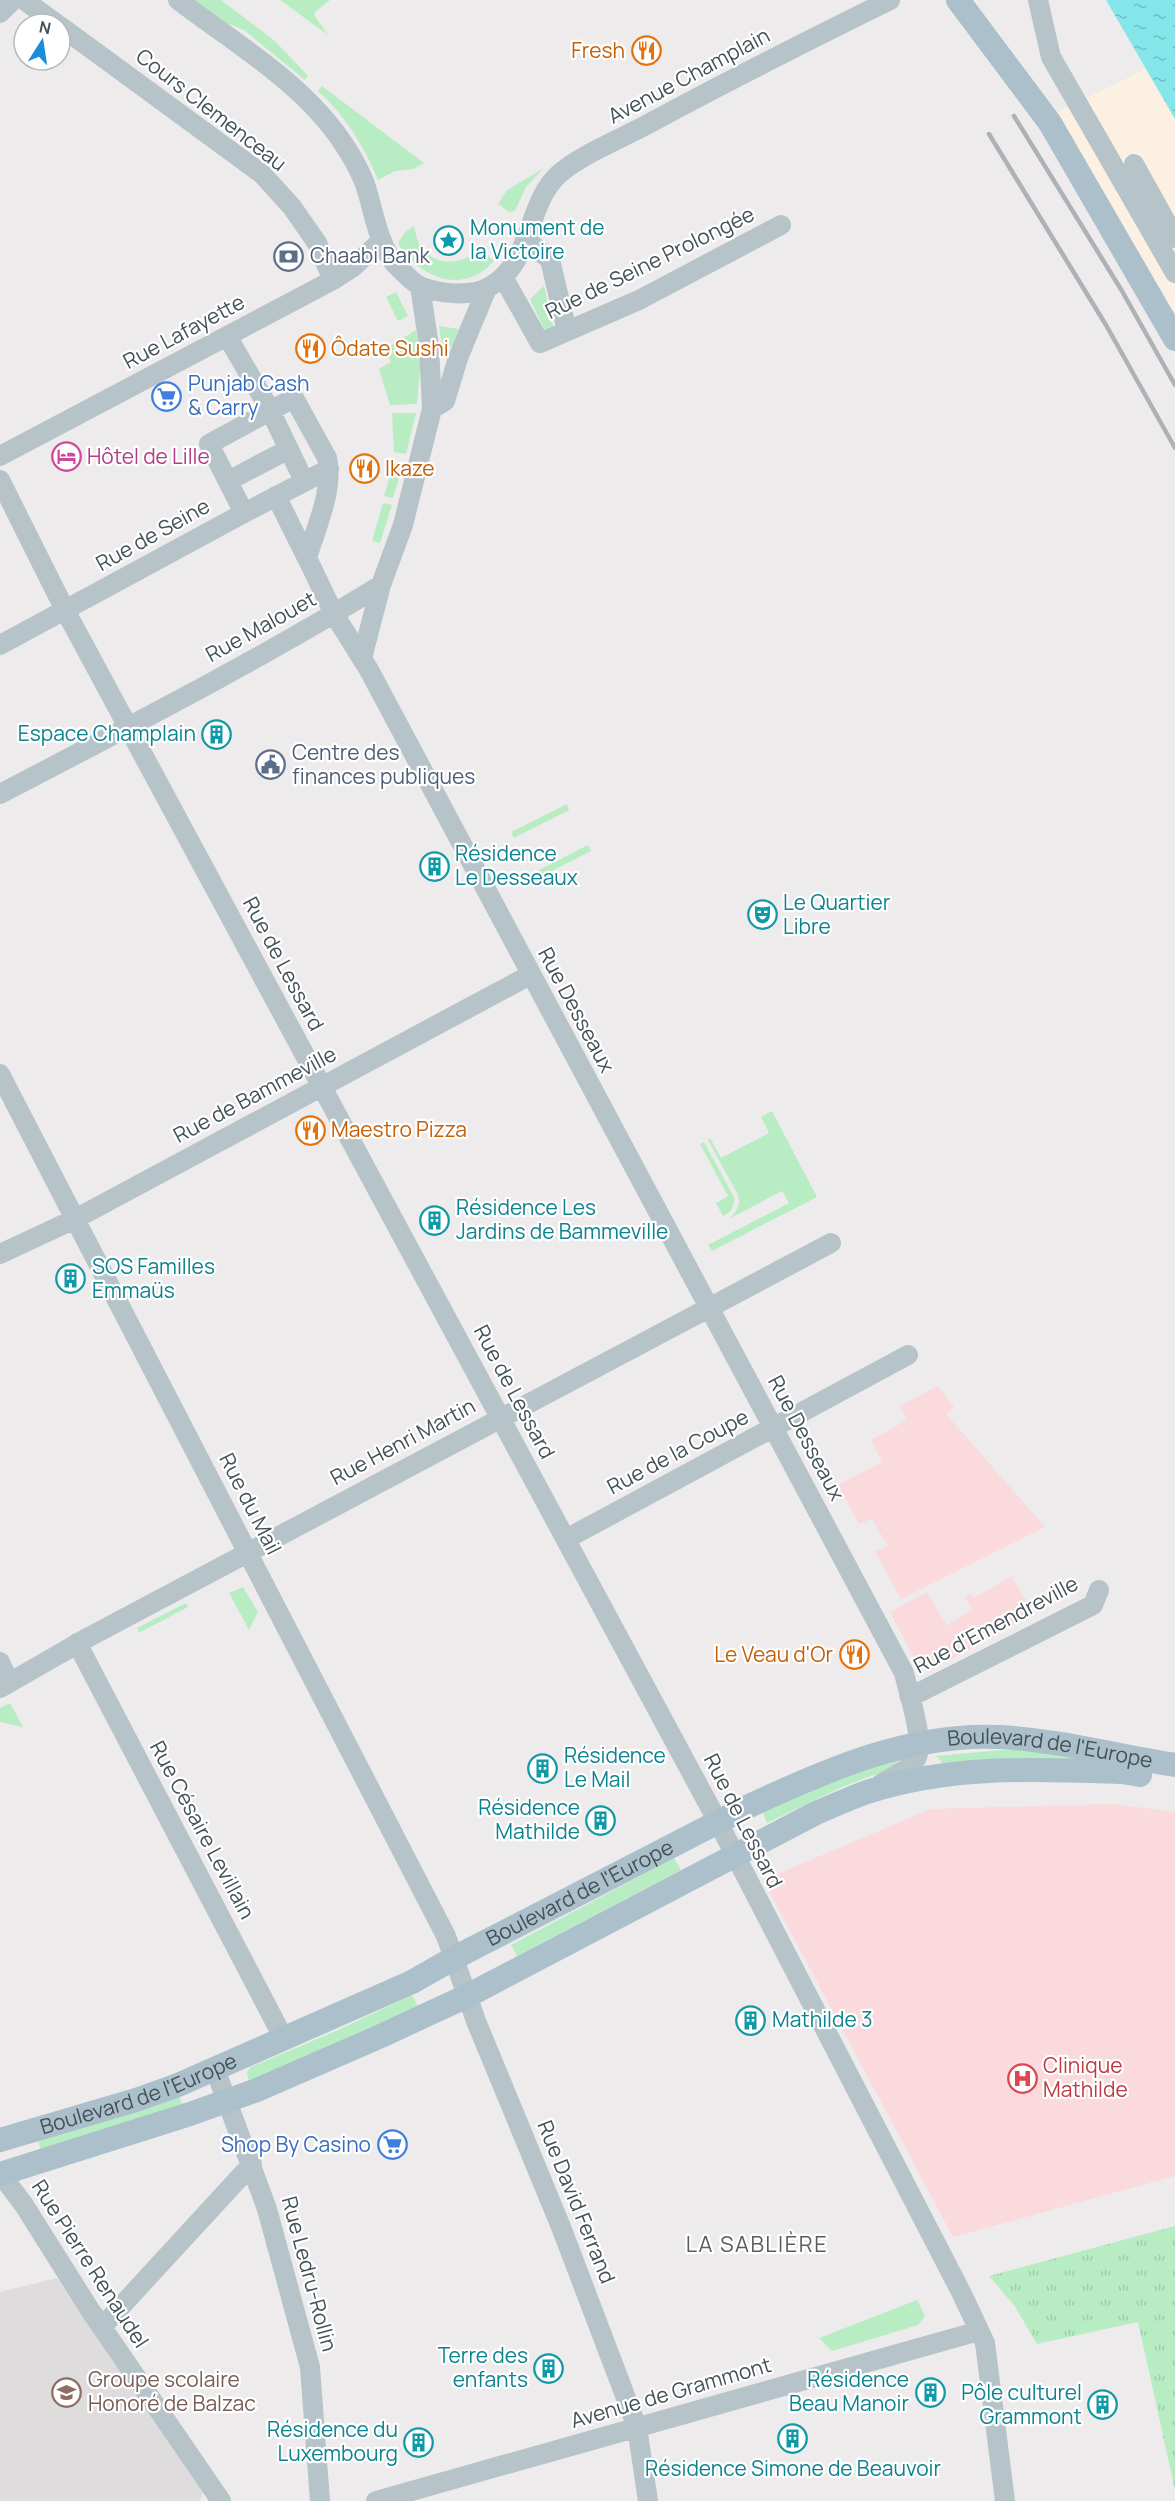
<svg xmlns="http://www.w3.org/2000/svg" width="1175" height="2501" viewBox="0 0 1175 2501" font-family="Manrope,sans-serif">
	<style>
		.commercial { fill: #fbf0e2 }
		.education { fill: #dfdcdd }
		.medical { fill: #fadadc }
		.green { fill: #b8edc4 }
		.park { fill: url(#park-tufts) }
		.water { fill: url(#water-ripples) }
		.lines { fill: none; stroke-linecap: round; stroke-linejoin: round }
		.minor { stroke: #b6c3c8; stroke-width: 20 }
		.major { stroke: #abc0cb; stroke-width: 24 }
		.rail { stroke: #adb2b6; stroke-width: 4.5 }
		.labels { text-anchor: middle; stroke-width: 4.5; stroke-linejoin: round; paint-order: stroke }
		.food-label { font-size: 21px; fill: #c56008; stroke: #fff; text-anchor: start }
		.street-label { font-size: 21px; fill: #445258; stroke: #fff }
		.culture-label { font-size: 21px; fill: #0d838f; stroke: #fff; text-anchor: start }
		.service-label { font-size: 21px; fill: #4e5e75; stroke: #fff; text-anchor: start }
		.shop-label { font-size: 21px; fill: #366cbe; stroke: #fff; text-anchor: start }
		.hotel-label { font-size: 21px; fill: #b23c85; stroke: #fff; text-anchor: start }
		.health-label { font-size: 21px; fill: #be3a42; stroke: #fff; text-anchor: start }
		.education-label { font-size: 21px; fill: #785e54; stroke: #fff; text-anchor: start }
		.neighbourhood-label { font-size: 22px; letter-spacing: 1.5px; fill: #585d60; stroke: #fff }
	</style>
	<defs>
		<pattern id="park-tufts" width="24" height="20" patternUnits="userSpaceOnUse" patternTransform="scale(1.5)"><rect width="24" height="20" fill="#b8edc4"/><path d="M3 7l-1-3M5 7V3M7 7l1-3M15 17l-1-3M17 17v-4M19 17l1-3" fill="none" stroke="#9fcdaa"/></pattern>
		<pattern id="water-ripples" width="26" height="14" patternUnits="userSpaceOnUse" patternTransform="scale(1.5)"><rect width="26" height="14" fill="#85e6ea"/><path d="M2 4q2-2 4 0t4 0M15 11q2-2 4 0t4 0" fill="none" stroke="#6ebdc0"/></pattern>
	</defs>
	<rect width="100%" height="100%" fill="#eeebec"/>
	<path class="commercial" d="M1146 69 1175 119V357L1056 145 1036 122Z"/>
	<path class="education" d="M57 2278 203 2492 200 2501H0V2292Z"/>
	<path class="medical" d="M938 1386 954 1407 946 1414 1045 1527 901 1599 875 1551 888 1546 872 1519 859 1524 838 1485 882 1462 871 1440 907 1420 900 1406Z
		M1012 1576 1033 1614 930 1671 919 1667 890 1612 927 1592 947 1626 972 1609 965 1597 971 1594 974 1598Z
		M1113 1804 1175 1812V2176L953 2237 763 1880 931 1809Z"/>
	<path class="green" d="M192 0H221L275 41 308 76 305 80 244 30 216 19Z
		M280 0H330L315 12V16L328 35Z
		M322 86 424 163 413 169 395 171 378 180C364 146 345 115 318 91Z
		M544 168 526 187 515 211 509 212 498 204 507 190Z
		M414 226C416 233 417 243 422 248 439 269 464 263 481 249L494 261C464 296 418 278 398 243L405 232Z
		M544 286 553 326 552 330 547 331 544 329 530 299Z
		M396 292 408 316 398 321 386 297Z
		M439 326 459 329 452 346 448 349 442 345Z
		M416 330 421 360 417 404 390 405 379 369 391 362 385 349Z
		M392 413H416L406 454 394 452Z
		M394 462 403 464 393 498 384 496Z
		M383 503 392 505 380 543 372 541Z
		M567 804 569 810 514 838 511 832Z
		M588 845 591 851 536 879 533 873Z
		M772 1111 817 1197 712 1251 708 1245 789 1203 782 1191 729 1219C736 1212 741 1206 738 1195L708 1140 710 1138 721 1158 769 1133 761 1117Z
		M704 1142 735 1199 731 1211 723 1216 716 1203 728 1196 700 1144Z
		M243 1587 258 1612 249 1630 229 1593Z
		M186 1603 188 1607 139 1633 137 1628Z
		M10 1703 23 1727 0 1722V1708Z
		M1013 1749 1088 1758 942 1768 941 1761 936 1756Z
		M897 1761 898 1766 842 1787 767 1823 763 1812 841 1778Z
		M674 1858 681 1870 517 1956 511 1945Z
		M412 1995 418 2007 250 2081 248 2079 247 2072 251 2067 338 2030Z
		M179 2095 183 2108 41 2152 38 2139Z
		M917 2300 925 2316 918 2325 832 2351 819 2338Z"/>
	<path class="park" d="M1175 2226V2490L1138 2322 1037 2344 1014 2305 989 2276Z"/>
	<path class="water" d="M1106 0H1175V119Z"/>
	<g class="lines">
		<path class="minor" d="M24 0 57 24
			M178 0C236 44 305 84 345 146 354 160 364 178 368 194 375 218 380 251 400 269 406 275 414 284 422 287 441 294 471 297 489 287 534 262 525 205 559 174 582 154 621 139 648 124 727 81 809 40 890 0
			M1038 0 1051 57 1175 273
			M0 13 13 0
			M60 26 262 174 292 207 317 243 333 280
			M1134 164 1175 238
			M527 240 550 260 567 331
			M503 277 540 343 639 300 781 225
			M227 336 270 410 304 481
			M432 409 445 401 458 358 487 288
			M0 456 333 280 353 267 382 240
			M0 480 65 610 718 1822 962 2294 985 2343 1005 2501
			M228 481 289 449
			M276 496 307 558
			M244 513 209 444 294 398 327 458C334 490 316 527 307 558L334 614 369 670 904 1673C908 1691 926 1744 916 1759 909 1770 894 1776 882 1783
			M0 645 244 513 329 469
			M362 658 381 585 403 525 432 409 429 346 420 286
			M0 794C128 727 258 661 381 585
			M0 1074 446 1936 476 2021 561 2227 637 2427 648 2501
			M0 1254 75 1219 530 975
			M566 1539 908 1355
			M77 1643 284 2039
			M0 1662 9 1683
			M0 1688 89 1637 831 1243
			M909 1695 916 1694 1093 1605 1099 1590
			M215 2069 267 2209 310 2367 320 2501
			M0 2173 24 2205 90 2310 221 2501
			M102 2327 252 2164
			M376 2501 979 2331"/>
		<g class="major">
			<path d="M958 0 1050 123 1175 339"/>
			<path id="s1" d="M0 2140 136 2100 178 2085 412 1982 454 1958 751 1805C829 1769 911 1733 999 1737 1058 1740 1117 1756 1175 1765"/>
			<path d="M0 2174 190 2114 257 2090 381 2036 467 1996 816 1813C833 1806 850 1798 867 1792 950 1765 1036 1769 1122 1772L1140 1775"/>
		</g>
		<path class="rail" d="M1014 116 1122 291 1175 385
			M989 134 1106 325 1175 448"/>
	</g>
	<defs>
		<symbol id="restaurant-ring" viewBox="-11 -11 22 22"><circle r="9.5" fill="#fff" stroke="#e8710a" stroke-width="1.5"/><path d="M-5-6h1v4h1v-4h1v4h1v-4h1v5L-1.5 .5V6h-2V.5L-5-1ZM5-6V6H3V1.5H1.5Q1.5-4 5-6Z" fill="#e8710a"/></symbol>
		<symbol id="sight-ring" viewBox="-11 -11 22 22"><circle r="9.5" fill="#fff" stroke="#0f9aa8" stroke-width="1.5"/><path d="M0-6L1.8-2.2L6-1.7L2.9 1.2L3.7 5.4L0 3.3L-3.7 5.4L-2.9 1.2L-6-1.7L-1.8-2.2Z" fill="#0f9aa8"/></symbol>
		<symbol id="bank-ring" viewBox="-11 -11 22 22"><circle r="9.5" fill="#fff" stroke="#5c6f8a" stroke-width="1.5"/><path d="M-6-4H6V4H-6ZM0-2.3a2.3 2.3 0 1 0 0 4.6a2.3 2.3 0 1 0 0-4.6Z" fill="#5c6f8a"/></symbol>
		<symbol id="supermarket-ring" viewBox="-11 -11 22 22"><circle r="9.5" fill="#fff" stroke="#3f7fe0" stroke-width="1.5"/><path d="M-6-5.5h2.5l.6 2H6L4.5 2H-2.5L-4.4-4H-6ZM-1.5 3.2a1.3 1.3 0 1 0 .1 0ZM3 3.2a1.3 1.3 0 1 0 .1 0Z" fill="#3f7fe0"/></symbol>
		<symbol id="hotel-ring" viewBox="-11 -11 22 22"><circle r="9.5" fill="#fff" stroke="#d1479c" stroke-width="1.5"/><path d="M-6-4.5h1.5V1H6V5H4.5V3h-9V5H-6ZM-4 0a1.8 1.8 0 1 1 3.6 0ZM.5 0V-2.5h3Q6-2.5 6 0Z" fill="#d1479c"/></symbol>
		<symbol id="building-ring" viewBox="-11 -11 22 22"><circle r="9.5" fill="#fff" stroke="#0f9aa8" stroke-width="1.5"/><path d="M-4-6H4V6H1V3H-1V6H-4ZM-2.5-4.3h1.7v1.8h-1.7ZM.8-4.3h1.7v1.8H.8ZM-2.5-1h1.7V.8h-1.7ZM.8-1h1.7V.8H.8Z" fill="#0f9aa8"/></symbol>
		<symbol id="civic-ring" viewBox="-11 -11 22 22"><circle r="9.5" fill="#fff" stroke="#5c6f8a" stroke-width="1.5"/><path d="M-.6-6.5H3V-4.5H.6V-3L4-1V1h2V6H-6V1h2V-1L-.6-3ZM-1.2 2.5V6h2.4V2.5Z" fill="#5c6f8a"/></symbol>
		<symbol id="theatre-ring" viewBox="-11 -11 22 22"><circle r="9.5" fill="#fff" stroke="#0f9aa8" stroke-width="1.5"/><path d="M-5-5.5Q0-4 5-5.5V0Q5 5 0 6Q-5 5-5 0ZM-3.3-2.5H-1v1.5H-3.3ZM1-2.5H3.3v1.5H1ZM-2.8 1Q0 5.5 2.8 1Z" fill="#0f9aa8"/></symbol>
		<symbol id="hospital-ring" viewBox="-11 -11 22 22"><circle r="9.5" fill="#fff" stroke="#e0444e" stroke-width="1.5"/><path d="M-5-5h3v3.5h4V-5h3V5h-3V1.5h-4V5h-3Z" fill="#e0444e"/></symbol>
		<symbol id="school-ring" viewBox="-11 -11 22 22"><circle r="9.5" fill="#fff" stroke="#8d6e63" stroke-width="1.5"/><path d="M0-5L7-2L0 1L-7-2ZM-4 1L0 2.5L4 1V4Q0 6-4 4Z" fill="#8d6e63"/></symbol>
	</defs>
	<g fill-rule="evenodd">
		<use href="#restaurant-ring" x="630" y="34" width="33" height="33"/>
		<use href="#sight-ring" x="432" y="224" width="33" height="33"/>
		<use href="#bank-ring" x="272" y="240" width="33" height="33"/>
		<use href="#restaurant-ring" x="294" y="332" width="33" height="33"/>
		<use href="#supermarket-ring" x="150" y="380" width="33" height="33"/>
		<use href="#hotel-ring" x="50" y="440" width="33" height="33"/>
		<use href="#restaurant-ring" x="348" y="452" width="33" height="33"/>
		<use href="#building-ring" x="200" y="718" width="33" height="33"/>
		<use href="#civic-ring" x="254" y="748" width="33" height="33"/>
		<use href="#building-ring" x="418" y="850" width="33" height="33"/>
		<use href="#theatre-ring" x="746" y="898" width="33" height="33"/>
		<use href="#restaurant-ring" x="294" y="1114" width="33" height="33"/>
		<use href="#building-ring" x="418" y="1204" width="33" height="33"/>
		<use href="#building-ring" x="54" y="1262" width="33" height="33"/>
		<use href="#restaurant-ring" x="838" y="1638" width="33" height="33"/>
		<use href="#building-ring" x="526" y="1752" width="33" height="33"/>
		<use href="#building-ring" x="584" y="1804" width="33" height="33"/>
		<use href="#building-ring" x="734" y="2004" width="33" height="33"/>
		<use href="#hospital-ring" x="1006" y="2062" width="33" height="33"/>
		<use href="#supermarket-ring" x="376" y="2128" width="33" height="33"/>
		<use href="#building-ring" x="532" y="2352" width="33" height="33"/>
		<use href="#school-ring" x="50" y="2376" width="33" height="33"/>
		<use href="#building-ring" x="914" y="2376" width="33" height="33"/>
		<use href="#building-ring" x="1086" y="2388" width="33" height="33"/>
		<use href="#building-ring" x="776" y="2422" width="33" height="33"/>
		<use href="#building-ring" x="402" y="2426" width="33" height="33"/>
	</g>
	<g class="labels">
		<g class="food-label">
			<text x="625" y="58" text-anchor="end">Fresh</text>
			<text x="331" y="356">Ôdate Sushi</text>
			<text x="385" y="476">Ikaze</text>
			<text x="331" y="1137">Maestro Pizza</text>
			<text x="833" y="1662" text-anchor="end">Le Veau d'Or</text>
		</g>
		<g class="street-label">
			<text transform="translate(689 76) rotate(-28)" y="7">Avenue Champlain</text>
			<text transform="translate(211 110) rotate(38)" y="7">Cours Clemenceau</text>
			<text transform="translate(650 263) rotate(-26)" y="7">Rue de Seine Prolongée</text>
			<text transform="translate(184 332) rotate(-28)" y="7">Rue Lafayette</text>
			<text transform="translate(153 535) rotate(-29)" y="7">Rue de Seine</text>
			<text transform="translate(261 627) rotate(-29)" y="7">Rue Malouet</text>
			<text transform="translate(283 964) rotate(62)" y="7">Rue de Lessard</text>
			<text transform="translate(576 1010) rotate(62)" y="7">Rue Desseaux</text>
			<text transform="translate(255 1095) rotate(-28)" y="7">Rue de Bammeville</text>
			<text transform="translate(514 1392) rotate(62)" y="7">Rue de Lessard</text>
			<text transform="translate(806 1438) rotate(62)" y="7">Rue Desseaux</text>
			<text transform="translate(403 1442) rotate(-28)" y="7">Rue Henri Martin</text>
			<text transform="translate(678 1452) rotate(-28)" y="7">Rue de la Coupe</text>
			<text transform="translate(250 1504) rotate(63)" y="7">Rue du Mail</text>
			<text transform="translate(996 1625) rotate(-28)" y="7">Rue d'Emendreville</text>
			<text dy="7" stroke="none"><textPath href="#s1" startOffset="1136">Boulevard de l'Europe</textPath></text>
			<text transform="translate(743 1821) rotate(63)" y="7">Rue de Lessard</text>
			<text transform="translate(202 1830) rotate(62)" y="7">Rue Césaire Levillain</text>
			<text dy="7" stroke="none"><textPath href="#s1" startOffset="632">Boulevard de l'Europe</textPath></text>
			<text dy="7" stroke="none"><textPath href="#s1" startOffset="146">Boulevard de l'Europe</textPath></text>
			<text transform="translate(576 2202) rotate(68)" y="7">Rue David Ferrand</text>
			<text transform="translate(90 2264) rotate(57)" y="7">Rue Pierre Renaudel</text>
			<text transform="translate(309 2274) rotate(75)" y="7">Rue Ledru-Rollin</text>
			<text transform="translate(671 2393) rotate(-16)" y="7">Avenue de Grammont</text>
		</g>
		<g class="culture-label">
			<text x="470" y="235">Monument de<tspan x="470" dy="24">la Victoire</tspan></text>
			<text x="196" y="741" text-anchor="end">Espace Champlain</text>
			<text x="455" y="861">Résidence<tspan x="455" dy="24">Le Desseaux</tspan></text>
			<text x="783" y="910">Le Quartier<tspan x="783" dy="24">Libre</tspan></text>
			<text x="456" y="1215">Résidence Les<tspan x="456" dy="24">Jardins de Bammeville</tspan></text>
			<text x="92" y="1274">SOS Familles<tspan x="92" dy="24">Emmaüs</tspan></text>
			<text x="564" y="1763">Résidence<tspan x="564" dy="24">Le Mail</tspan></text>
			<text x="580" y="1815" text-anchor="end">Résidence<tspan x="580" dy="24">Mathilde</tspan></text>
			<text x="772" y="2027">Mathilde 3</text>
			<text x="528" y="2363" text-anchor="end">Terre des<tspan x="528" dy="24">enfants</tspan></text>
			<text x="909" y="2387" text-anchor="end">Résidence<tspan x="909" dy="24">Beau Manoir</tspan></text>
			<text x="1082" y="2400" text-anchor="end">Pôle culturel<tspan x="1082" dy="24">Grammont</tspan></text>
			<text x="398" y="2437" text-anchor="end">Résidence du<tspan x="398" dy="24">Luxembourg</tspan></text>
			<text x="793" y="2476" text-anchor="middle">Résidence Simone de Beauvoir</text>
		</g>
		<g class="service-label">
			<text x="310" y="263">Chaabi Bank</text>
			<text x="292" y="760">Centre des<tspan x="292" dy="24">finances publiques</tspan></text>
		</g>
		<g class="shop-label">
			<text x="188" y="391">Punjab Cash<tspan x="188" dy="24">&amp; Carry</tspan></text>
			<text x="371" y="2152" text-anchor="end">Shop By Casino</text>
		</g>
		<g class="hotel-label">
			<text x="87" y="464">Hôtel de Lille</text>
		</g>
		<g class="health-label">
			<text x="1043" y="2073">Clinique<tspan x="1043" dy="24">Mathilde</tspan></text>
		</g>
		<g class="education-label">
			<text x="88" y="2387">Groupe scolaire<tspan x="88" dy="24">Honoré de Balzac</tspan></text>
		</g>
		<g class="neighbourhood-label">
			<text x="757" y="2252">LA SABLIÈRE</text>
		</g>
	</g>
	<g transform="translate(42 42) rotate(12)"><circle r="28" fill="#ffffff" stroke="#b4babc" stroke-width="1.5"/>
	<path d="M0-4.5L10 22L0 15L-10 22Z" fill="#1a8dd9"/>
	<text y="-9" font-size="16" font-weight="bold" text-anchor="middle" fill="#445258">N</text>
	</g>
</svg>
